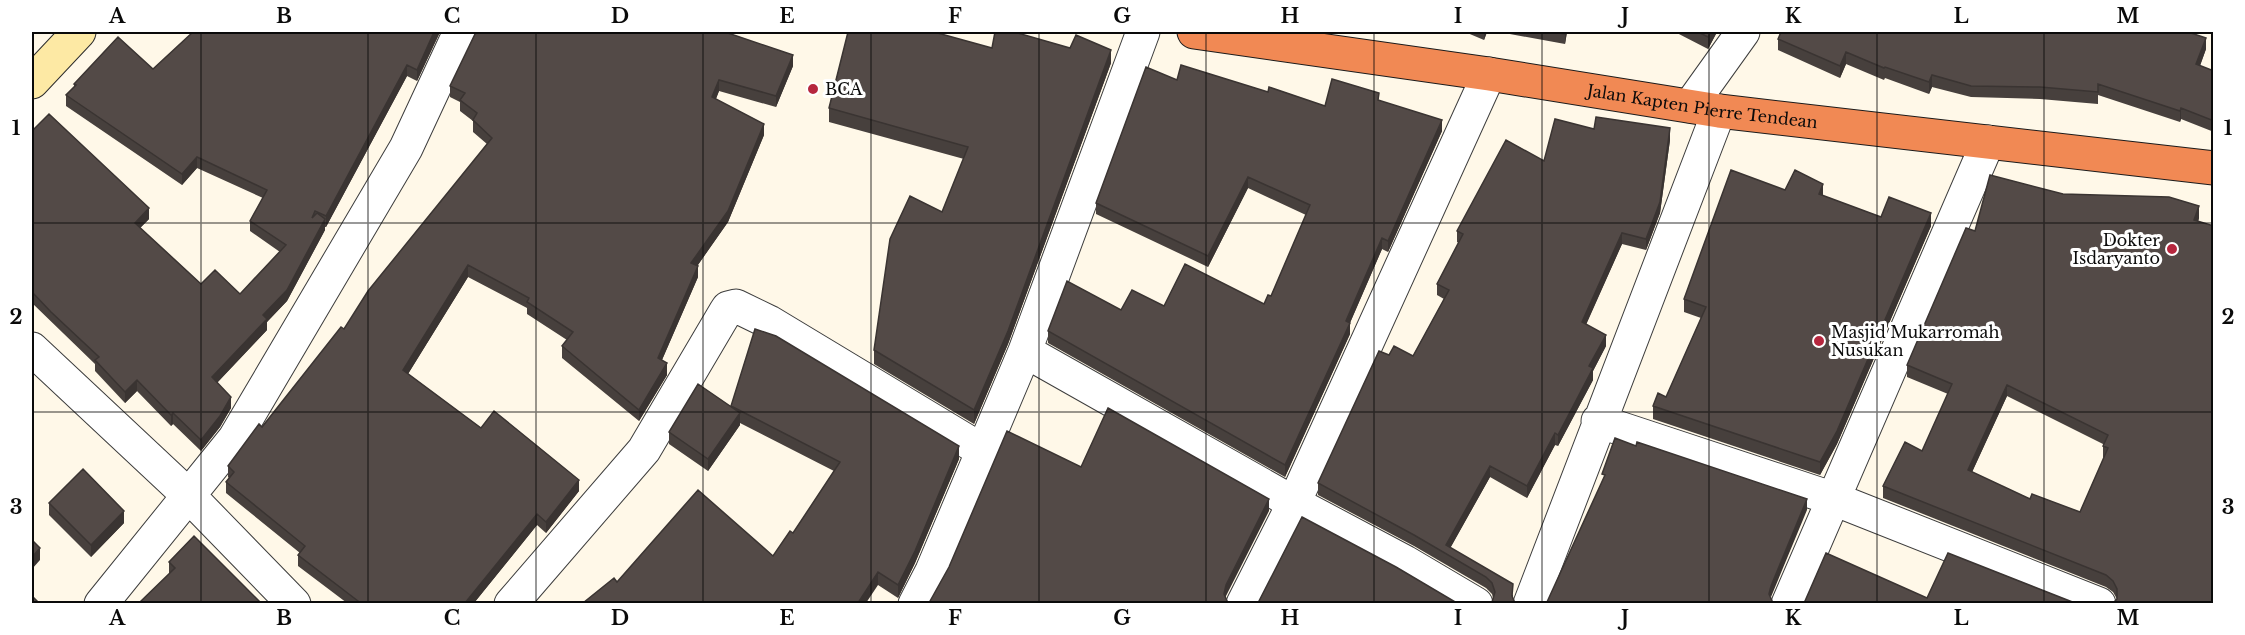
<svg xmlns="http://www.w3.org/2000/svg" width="2245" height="635" viewBox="0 0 2245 635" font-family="'Libre Baskerville',serif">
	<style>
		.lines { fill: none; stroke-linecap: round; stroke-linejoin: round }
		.street-casing { stroke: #3d3d3d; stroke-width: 35 }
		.secondary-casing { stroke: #2c2c2c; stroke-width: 35 }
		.highway-casing { stroke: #1b1b1b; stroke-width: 35 }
		.street { stroke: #fff; stroke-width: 33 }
		.secondary { stroke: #fde9a4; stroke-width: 33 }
		.highway { stroke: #f18954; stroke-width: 33 }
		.wall { fill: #47403d; fill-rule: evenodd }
		.shaded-wall { fill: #3a3432 }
		.building { fill: #534a47; stroke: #3a3432; stroke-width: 1.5; fill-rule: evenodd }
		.grid { fill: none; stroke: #0a0a0a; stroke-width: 1.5; stroke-opacity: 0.55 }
		.poi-dot { fill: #b6273e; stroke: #fff; stroke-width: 2 }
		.labels { text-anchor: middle; stroke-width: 6; stroke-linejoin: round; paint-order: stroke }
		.poi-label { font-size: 16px; fill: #0a0a0a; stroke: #fff; text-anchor: start }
		.street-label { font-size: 16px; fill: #0a0a0a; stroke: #fff }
		.neatline { fill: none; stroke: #0a0a0a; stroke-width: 2 }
		.grid-label { font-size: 20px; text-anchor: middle; font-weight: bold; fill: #0a0a0a }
	</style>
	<rect width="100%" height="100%" fill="#fff8e8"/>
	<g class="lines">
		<defs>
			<path id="street" d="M1690 106 1743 32
				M32 349 189 496 294 604
				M1025 351 1294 503 1405 562 1476 604
				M1598 421 1834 499 2099 604
				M101 604 235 438 406 148 460 32
				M511 604 644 450 726 311 728 308 736 306 769 322 983 451
				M915 604 932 571 1025 351 1143 32
				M1243 604 1294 503 1489 74
				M1530 604 1719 111
				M1788 604 1988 142"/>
			<path id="secondary" d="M32 82 79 32"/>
			<g id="highway">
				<path id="s1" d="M1194 32 1489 74 1719 111 2214 168"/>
			</g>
		</defs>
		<use href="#street" class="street-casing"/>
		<use href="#secondary" class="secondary-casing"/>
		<use href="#highway" class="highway-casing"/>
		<use href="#street" class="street"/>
		<use href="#secondary" class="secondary"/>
		<use href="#highway" class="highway"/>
	</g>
	<path class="wall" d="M440 32 417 81 407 76 326 227H325V230L287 301 267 322V330L217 383 231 408 220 427 201 451 173 424 171 426 137 391 125 403 95 371V364L32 303V131L149 219 140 228 201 284 240 294 280 252 250 231V221L263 198 197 168 182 185 66 106V95L74 87V84L153 69Z
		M1465 32H1487L1484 40Z
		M1499 32H1567L1565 44Z
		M1675 32H1717L1708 49Z
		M1778 39 2206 49 2200 66 2214 71V132L2181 119 2180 122 2098 95V104L2040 99 1971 97 1932 87 1929 94 1885 78 1884 80 1846 64 1840 78 1778 50Z
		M992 48 1111 63 1008 344 974 424 874 364V350L942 212 964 159 829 122V108Z
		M793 66 776 107 719 91 716 99 764 135 728 222 697 266 698 277 662 360 667 375 639 421 562 358V346L567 340 527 314V308L468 277 408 374 481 428 579 491 546 533 537 525 474 603H347L298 566V555L300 553 226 493V482L229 478 228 477V466L262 427 344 329 487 144 473 132V121L460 111V102L450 97V86Z
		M1177 80 1325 106 1379 100 1442 131 1388 252 1382 249 1350 323V334L1285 477 1048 343V331L1121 310 1164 306 1264 304 1271 296 1306 215 1248 188 1208 267 1096 214V203Z
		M1594 129 1670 140 1660 213 1646 250 1622 244 1586 324 1606 346 1593 371V380L1558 446 1555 445 1527 498 1490 477 1450 548 1513 595V599L1492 602 1493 598 1492 594 1486 588 1414 546 1318 495V483L1389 355 1413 356 1444 299 1437 295V284L1459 243 1457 242V231L1544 161Z
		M1785 190 1823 196 1881 217 1931 226 1837 444 1820 475 1653 419V406L1666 397 1701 318 1684 312V299Z
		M2063 194 2199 218 2117 599 2113 592 2106 587 1883 498V486L1922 451 1948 394 1907 377V365L1975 231ZM2007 396 2103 444V457L2104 458 2080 512 2030 499 1972 472Z
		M731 406 959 459 915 563 898 598 878 585 617 582 773 556 793 533 834 471 740 423V425L708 471 669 444V432Z
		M49 503 124 523 91 557 49 515Z
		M169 562 261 603 169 574Z"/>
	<path class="shaded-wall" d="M434 32H440L417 81V70Z
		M1484 32H1487L1484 40Z
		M1565 32H1567L1565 44Z
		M1711 32H1717L1708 49V37Z
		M2206 38V49L2196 76V64Z
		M1111 50V63L1008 344 974 424V410Z
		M1846 52V64L1840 78V66Z
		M793 55V66L776 107V96Z
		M407 65V76L326 227V216Z
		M1932 75V87L1929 94V82Z
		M719 80V91L712 108V97Z
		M2181 108V119L2180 122V111Z
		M1442 120V131L1388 252V241Z
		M764 124V135L728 222 691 275V263Z
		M1670 128V140L1660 213 1646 250V239Z
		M197 157V168L182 185V174Z
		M1248 177V188L1208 267V256Z
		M1823 184V197L1819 194Z
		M2199 206V218L2194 231V220Z
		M149 208V219L135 233V223Z
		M1931 213V226L1837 444 1820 475V462Z
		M325 219V230L287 301 267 322V330L212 388V377L263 315Z
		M1622 233V244L1582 334V322Z
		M1382 238V249L1349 325 1350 323V334L1285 477V465Z
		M468 265V277L403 382V370Z
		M698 266V277L658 369V358Z
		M1606 335V346L1593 371V380L1558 446V435L1589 366Z
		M667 363V375L639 421V410Z
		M137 380V391L125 403V392Z
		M2007 385V396L1968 481V470Z
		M231 397V408L220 427 201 451V440Z
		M173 413V424L171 426V415Z
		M740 413V425L708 471V459Z
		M1555 433V445L1527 498V486Z
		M959 446V459L915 563 898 598V585Z
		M1490 466V477L1447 554 1446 545Z
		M579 480V491L546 533V522Z
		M1269 499V511L1226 596 1225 603 1224 594 1226 585Z
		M1807 499V510L1771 597 1769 594 1771 586Z
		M124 511V523L91 557V545Z
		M537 514V525L474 603H465Z
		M40 548V560L32 569V557Z
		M878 572V585L866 603H858Z"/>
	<path class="building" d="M193 32H434L417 70 407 65 326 216 315 211 312 218 317 213 325 219 287 290 263 315 267 319 212 377 231 397 220 416 201 440 173 413 171 415 137 380 125 392 95 360 99 357 51 312 32 292V131L49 114 149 208 135 223 201 284 215 270 240 294 286 245 250 221 267 190 197 157 182 174 66 95 76 85 74 84 118 37 153 69Z
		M476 32H725L793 55 776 96 719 80 712 97 764 124 728 211 691 263 698 266 658 358 667 363 639 410 562 346 573 332 527 302 529 298 468 265 403 370 481 428 494 411 579 480 546 522 537 514 465 603H356L358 601 298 555 305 546 226 482 234 472 228 466 259 424 262 427 341 327 344 329 368 291 492 138 473 120 477 113 460 100 465 93 450 86Z
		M848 32H934L992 48 995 32H1014L1070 48 1076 35 1111 50 1008 331 974 410 874 350 890 239 910 196 942 212 968 147 829 108Z
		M1553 32H1565V34Z
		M1698 32H1711L1708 37Z
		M1781 32H2188L2206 38 2196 64 2214 71V121L2181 108 2180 111 2098 84V92L2040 87 1971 86 1932 75 1929 82 1885 67 1884 68 1846 52 1840 66 1778 39Z
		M1181 65 1268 92 1269 87 1325 106 1332 79 1379 93 1378 100 1442 120 1388 241 1382 238 1346 321 1350 323 1285 465 1048 331 1067 281 1121 310 1132 290 1164 306 1185 264 1264 304 1268 295 1271 296 1310 205 1248 177 1208 256 1096 203 1146 67 1177 80Z
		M1596 117 1670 128 1660 202 1646 239 1622 233 1582 322 1606 335 1589 366 1593 368 1558 435 1555 433 1527 486 1490 466 1446 545 1513 584 1512 596 1515 603H1491L1492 602 1495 592 1492 583 1486 577 1414 535 1318 483 1379 351 1389 355 1394 346 1413 356 1449 290 1437 284 1463 234 1457 231 1506 140 1544 161 1555 119 1594 129Z
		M1731 170 1785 190 1795 170 1823 184 1819 194 1881 217 1889 197 1931 213 1837 431 1820 462 1653 406 1658 393 1666 397 1706 307 1684 299Z
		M1990 175 2063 194 2169 197 2199 206 2194 220 2214 226V603H2113L2117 599V589L2113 581 2106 575 1883 486 1905 442 1922 451 1952 384 1907 365 1966 228 1975 231ZM2007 385 2108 435 2103 446 2108 448 2080 512 2032 494 2030 499 1968 470Z
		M755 329 776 336 959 446 915 551 898 585 878 572 858 603H583L614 578 617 582 698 490 773 556 790 531 793 533 840 462 731 406Z
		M698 384 740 413 708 459 669 432Z
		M1108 408 1269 499 1226 585 1224 594 1228 603H929L949 567 1007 431 1081 467Z
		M1615 438 1636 446 1637 442 1807 499 1771 586 1769 594 1773 603H1545L1547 602 1605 475 1602 474Z
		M83 469 124 511 91 545 49 503Z
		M1302 517 1396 567 1457 603H1258Z
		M194 536 261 603H139L175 568 169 562Z
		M32 540 40 548 32 557Z
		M1826 553 1927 598 1948 553 2075 603H1803L1805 601Z
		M32 596 39 603H32Z"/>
	<path class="grid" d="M201 32V604M368 32V604M536 32V604M703 32V604M871 32V604M1039 32V604M1206 32V604M1374 32V604M1542 32V604M1709 32V604M1877 32V604M2044 32V604M32 223H2214M32 412H2214"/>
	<g class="poi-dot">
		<circle cx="813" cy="89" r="6"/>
		<circle cx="2172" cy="249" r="6"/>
		<circle cx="1819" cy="341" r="6"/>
	</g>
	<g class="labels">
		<g class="poi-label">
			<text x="825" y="95">BCA</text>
			<text x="2160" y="246" text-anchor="end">Dokter<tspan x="2160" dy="18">Isdaryanto</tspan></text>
			<text x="1831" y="338">Masjid Mukarromah<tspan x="1831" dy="18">Nusukan</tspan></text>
		</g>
		<g class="street-label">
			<text dy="6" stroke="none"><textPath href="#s1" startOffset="514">Jalan Kapten Pierre Tendean</textPath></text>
		</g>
	</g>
	<rect width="2245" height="635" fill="none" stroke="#ffffff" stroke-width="66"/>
	<rect x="33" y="33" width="2179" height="569" class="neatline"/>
	<g class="grid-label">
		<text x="117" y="23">A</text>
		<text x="284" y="23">B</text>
		<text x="452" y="23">C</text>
		<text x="620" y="23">D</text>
		<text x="787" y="23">E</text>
		<text x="955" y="23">F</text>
		<text x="1122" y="23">G</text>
		<text x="1290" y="23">H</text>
		<text x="1458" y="23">I</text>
		<text x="1625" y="23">J</text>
		<text x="1793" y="23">K</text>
		<text x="1961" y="23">L</text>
		<text x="2128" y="23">M</text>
		<text x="16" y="135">1</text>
		<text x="2228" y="135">1</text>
		<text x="16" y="324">2</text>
		<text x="2228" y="324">2</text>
		<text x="16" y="514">3</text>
		<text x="2228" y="514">3</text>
		<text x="117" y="625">A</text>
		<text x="284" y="625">B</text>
		<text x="452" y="625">C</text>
		<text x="620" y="625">D</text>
		<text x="787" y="625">E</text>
		<text x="955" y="625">F</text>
		<text x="1122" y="625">G</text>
		<text x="1290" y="625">H</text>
		<text x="1458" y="625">I</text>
		<text x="1625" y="625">J</text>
		<text x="1793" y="625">K</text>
		<text x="1961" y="625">L</text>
		<text x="2128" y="625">M</text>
	</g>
</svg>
